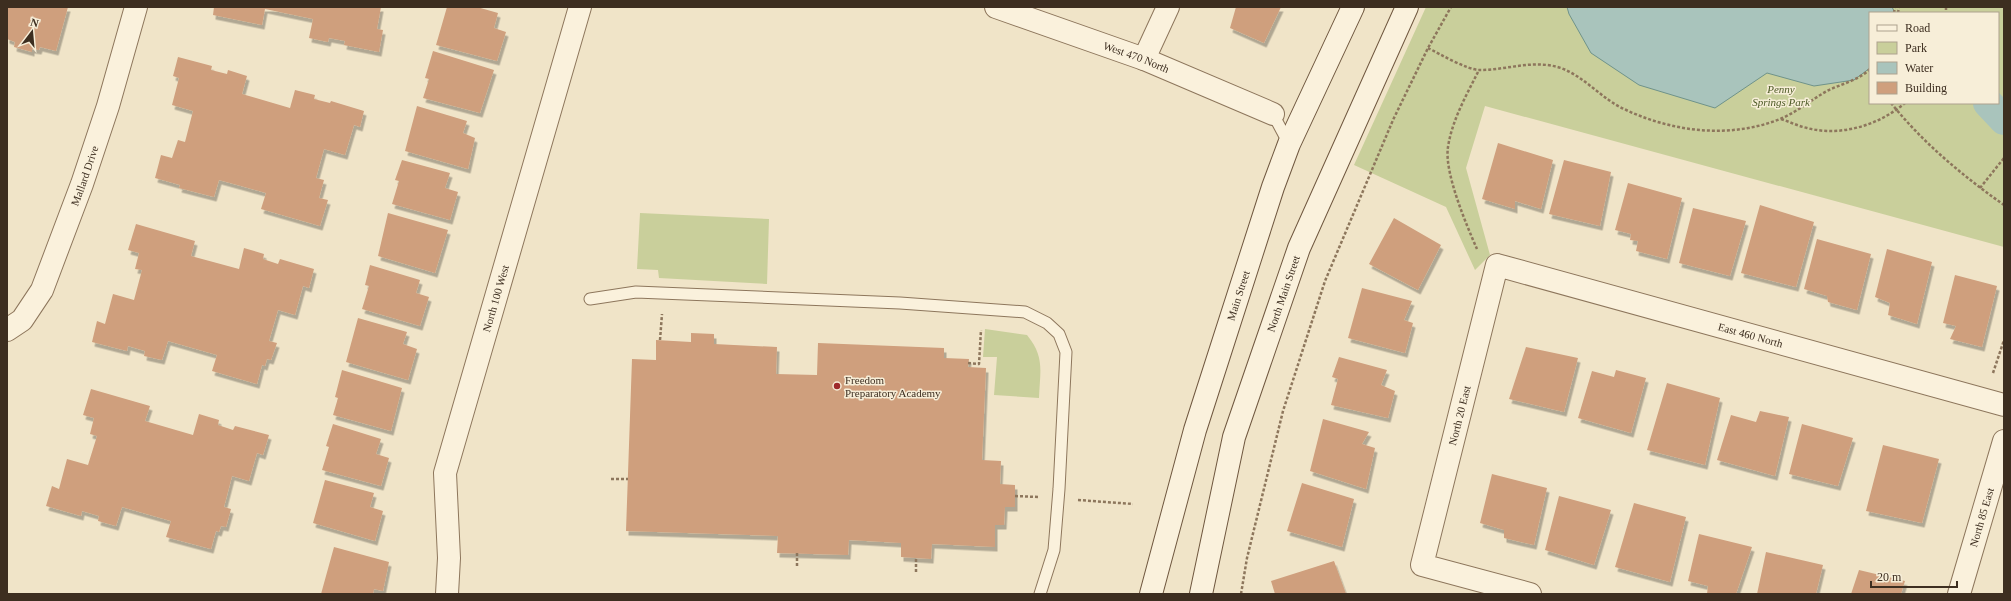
<svg xmlns="http://www.w3.org/2000/svg" width="2011" height="601" viewBox="0 0 2011 601" font-family="Georgia,serif">
	<style>
		.green { fill: #c9cf9b; fill-rule: evenodd }
		.water { fill: #a9c4bc; stroke: #6f938a }
		.lines { fill: none; stroke-linecap: round; stroke-linejoin: round }
		.canal { stroke: #a9c4bc; stroke-width: 30 }
		.building { fill: #cf9f7d; filter: url(#shadow) }
		.service-casing { stroke: #8d765c; stroke-width: 13 }
		.minor-casing { stroke: #8d765c; stroke-width: 24 }
		.secondary-casing { stroke: #6f573f; stroke-width: 24 }
		.path { stroke: #8d765c; stroke-width: 2.5; stroke-dasharray: 3 2; stroke-linecap: butt }
		.service { stroke: #faf1dc; stroke-width: 11 }
		.minor { stroke: #faf1dc; stroke-width: 22 }
		.secondary { stroke: #faf1dc; stroke-width: 22 }
		.poi-dot { fill: #9e2a2b; stroke: #f7eed8; stroke-width: 1.5 }
		.labels { text-anchor: middle; stroke-width: 3; stroke-linejoin: round; paint-order: stroke }
		.street-label { font-size: 11px; fill: #3d2e20; stroke: #f7eed8 }
		.park-label { font-size: 11px; font-style: italic; fill: #4d5a26; stroke: #f7eed8 }
		.poi-label { font-size: 11px; fill: #3d2e20; stroke: #f7eed8; text-anchor: start }
	</style>
	<defs>
		<filter id="shadow"><feDropShadow dx="2.5" dy="4.5" stdDeviation="0" flood-color="#0004"/></filter>
	</defs>
	<rect width="100%" height="100%" fill="#f0e4c8"/>
	<path class="green" d="M1426 7H2004V247L1485 106 1466 168 1490 255 1475 270 1446 207 1354 165ZM1870 13H1998V103H1870Z
		M640 213 769 219 767 284 659 278 658 270 637 269Z
		M985 329 1027 335C1045 357 1040 371 1039 398L994 395 997 357H983Z"/>
	<path class="water" d="M1567 7H1892L1895 13H1870V68L1854 80 1814 86 1767 73 1715 108 1639 85 1591 53 1569 14Z"/>
	<g class="lines">
		<path class="canal" d="M1988 103 2004 120"/>
	</g>
	<path class="building" d="M7 7H68L56 51 40 47 39 50 32 49V52L14 47 15 42 7 39Z
		M214 7H381L377 29 383 30 379 52 344 45 345 41 329 38 328 42 309 38 313 19 265 9 262 25 213 15Z
		M447 7H477L498 13 494 28 506 32 497 61 436 45Z
		M1236 7H1281L1264 43 1230 28Z
		M433 51 494 70 480 113 423 98 429 79 425 78Z
		M178 57 212 66 211 70 227 74 228 70 247 76 242 94 290 108 295 90 315 95 314 99 330 103 331 101 364 111 360 127 354 125 345 155 324 149 316 178 324 180 319 198 328 200 320 226 261 209 266 193 241 186 219 180 214 197 179 188 180 185 155 178 161 155 172 158 178 140 185 142 193 111 172 105 179 78 173 76Z
		M417 106 467 121 463 133 475 138 468 169 405 151Z
		M1498 143 1553 160 1541 209 1515 201V209L1482 199Z
		M402 160 450 173 445 188 458 192 450 220 392 204 399 181 395 180Z
		M1564 160 1611 172 1600 226 1549 214Z
		M1628 183 1682 198 1667 259 1636 251 1638 241 1630 240 1631 234 1615 230Z
		M1760 205 1814 222 1796 287 1741 273Z
		M1693 208 1746 221 1730 276 1679 263Z
		M388 213 448 230 435 273 378 256Z
		M1394 218 1441 245 1418 290 1369 264Z
		M136 224 195 241 191 256 239 269 244 248 264 254 263 259 278 264 280 259 314 269 309 288 303 286 295 315 278 310 269 341 277 343 271 360 267 359 265 366 262 365 257 384 212 371 217 355 168 341 162 360 144 356 145 351 128 346 127 351 92 342 97 321 105 324 113 294 134 300 142 270 135 269 139 253 128 250Z
		M1817 239 1871 254 1857 310 1828 302 1827 296 1804 289Z
		M1887 249 1932 262 1917 324 1888 315 1890 303 1875 297Z
		M370 265 420 280 416 293 429 297 420 326 362 309 369 286 365 285Z
		M1955 275 1997 286 1982 347 1950 339 1956 326 1943 323Z
		M1362 288 1412 301 1404 320 1413 323 1405 353 1348 338Z
		M358 318 407 332 403 344 417 349 408 380 346 362Z
		M691 333 714 334V344L777 347 776 374 817 375 818 343 944 348V358L969 359 968 367 986 368 982 460 1001 461 1000 484 1015 485V507H1005L1004 525H995V547L932 544 931 559 901 557V543L849 540 848 555 777 553 778 536 626 531 632 359 656 360V340L691 342Z
		M1526 347 1578 358 1564 412 1509 399Z
		M1339 357 1387 370 1381 385 1395 391 1388 418 1331 405 1338 379 1332 377Z
		M342 370 402 388 391 431 333 415 338 398 335 397Z
		M1616 370 1646 378 1631 433 1578 418 1592 371 1614 377Z
		M1667 383 1720 398 1705 465 1647 450Z
		M91 389 150 406 145 421 193 435 199 414 219 420 218 425 233 430 235 426 269 435 263 455 257 453 249 481 232 476 224 507 231 509 226 527 221 526 219 532 216 531 211 549 166 537 171 521 122 507 116 526 98 521 99 516 82 511 81 516 46 506 52 486 59 489 67 459 88 465 97 436 90 434 94 418 83 415Z
		M1760 411 1789 417 1775 476 1717 460 1731 415 1756 422Z
		M1323 419 1369 432 1362 444 1375 448 1366 489 1310 471Z
		M333 424 381 439 376 454 389 458 381 486 322 470 329 447 326 446Z
		M1802 424 1853 438 1838 486 1789 474Z
		M1883 445 1939 459 1922 523 1866 511Z
		M1492 474 1547 488 1534 545 1504 538V530L1480 523Z
		M325 480 374 493 370 507 383 511 375 541 313 523Z
		M1302 483 1354 499 1342 547 1287 531Z
		M1559 496 1611 510 1594 565 1545 550Z
		M1634 503 1686 517 1670 582 1615 567Z
		M1699 534 1752 547 1736 594H1707L1708 586 1688 581Z
		M334 547 389 562 383 591 374 589 373 594H321Z
		M1766 552 1823 565 1816 594H1757Z
		M1334 561 1346 594H1275L1271 581Z
		M1859 570 1905 581 1901 594H1851Z"/>
	<g class="lines">
		<defs>
			<path id="service" d="M1273 114 1289 144
				M590 299 636 292 900 303 1025 312 1047 323 1059 334 1066 352 1059 489 1054 550 1040 594"/>
			<g id="minor">
				<path id="s1" d="M996 7 1144 59 1273 114"/>
				<path d="M1144 59 1168 7"/>
				<path id="s2" d="M7 330 22 320 42 290 82 184 108 106 136 7"/>
				<path id="s3" d="M447 594 449 558 445 473 580 7"/>
				<path id="s4" d="M1530 594 1422 565 1497 265 2004 405"/>
				<path id="s5" d="M1959 594 2004 441"/>
			</g>
			<g id="secondary">
				<path id="s6" d="M1151 594 1195 430 1273 187 1289 144 1353 7"/>
				<path id="s7" d="M1201 594 1234 437 1299 248 1407 7"/>
			</g>
		</defs>
		<use href="#service" class="service-casing"/>
		<use href="#minor" class="minor-casing"/>
		<use href="#secondary" class="secondary-casing"/>
		<path class="path" d="M1946 7V13
			M1894 13 1895 7
			M1898 13 1899 7
			M1428 48C1440 54 1467 70 1480 70 1508 70 1533 59 1561 68 1585 77 1602 99 1624 109 1672 132 1730 139 1780 119 1797 112 1811 100 1827 91 1841 84 1859 80 1870 69
			M1891 103C1923 143 1963 176 2004 205
			M1781 119C1790 122 1798 126 1807 128 1841 137 1879 125 1905 103
			M1980 188 2004 158
			M1477 249C1466 224 1444 172 1448 147 1452 120 1467 94 1479 70
			M660 340 662 314
			M968 363 979 364 981 330
			M1993 373 2004 340
			M611 479H628
			M1015 496 1038 497
			M1078 500 1133 504
			M797 566V553
			M916 572V558
			M1241 594 1247 558 1283 411 1325 281 1393 120 1428 48 1451 7"/>
		<use href="#service" class="service"/>
		<use href="#minor" class="minor"/>
		<use href="#secondary" class="secondary"/>
	</g>
	<circle class="poi-dot" cx="837" cy="386" r="4"/>
	<g class="labels">
		<g class="street-label">
			<text dy="4" stroke="none"><textPath href="#s1" startOffset="149">West 470 North</textPath></text>
			<text dy="4" stroke="none"><textPath href="#s2" startOffset="176">Mallard Drive</textPath></text>
			<text dy="4" stroke="none"><textPath href="#s7" startOffset="312">North Main Street</textPath></text>
			<text dy="4" stroke="none"><textPath href="#s6" startOffset="311">Main Street</textPath></text>
			<text dy="4" stroke="none"><textPath href="#s3" startOffset="303">North 100 West</textPath></text>
			<text dy="4" stroke="none"><textPath href="#s4" startOffset="684">East 460 North</textPath></text>
			<text dy="4" stroke="none"><textPath href="#s4" startOffset="266">North 20 East</textPath></text>
			<text dy="4" stroke="none"><textPath href="#s5" startOffset="80">North 85 East</textPath></text>
		</g>
		<g class="park-label">
			<text x="1781" y="93">Penny<tspan x="1781" dy="13">Springs Park</tspan></text>
		</g>
		<g class="poi-label">
			<text x="845" y="384">Freedom<tspan x="845" dy="13">Preparatory Academy</tspan></text>
		</g>
	</g>
	<rect width="2011" height="601" fill="none" stroke="#3d2e20" stroke-width="16"/>
	<rect x="1869" y="12" width="130" height="92" fill="#f7eed8" stroke="#ada18e"/>
	<rect x="1877" y="25" width="20" height="6" fill="#faf1dc" stroke="#ada18e"/>
	<text x="1905" y="32" font-size="12" fill="#3d2e20">Road</text>
	<rect x="1877" y="42" width="20" height="12" fill="#c9cf9b" stroke="#ada18e"/>
	<text x="1905" y="52" font-size="12" fill="#3d2e20">Park</text>
	<rect x="1877" y="62" width="20" height="12" fill="#a9c4bc" stroke="#ada18e"/>
	<text x="1905" y="72" font-size="12" fill="#3d2e20">Water</text>
	<rect x="1877" y="82" width="20" height="12" fill="#cf9f7d" stroke="#ada18e"/>
	<text x="1905" y="92" font-size="12" fill="#3d2e20">Building</text>
	<g transform="translate(32 32) rotate(16)" stroke="#f7eed8" stroke-width="3" paint-order="stroke">
	<path d="M0-3L7 15L0 10L-7 15Z" fill="#3d2e20"/>
	<text y="-6" font-size="11" font-weight="bold" text-anchor="middle" fill="#3d2e20">N</text>
	</g>
	<path d="M1871 581v6h86v-6" fill="none" stroke="#3d2e20" stroke-width="2"/>
	<text x="1877" y="581" font-size="12" fill="#3d2e20" stroke="#f7eed8" stroke-width="3" paint-order="stroke">20 m</text>
</svg>
